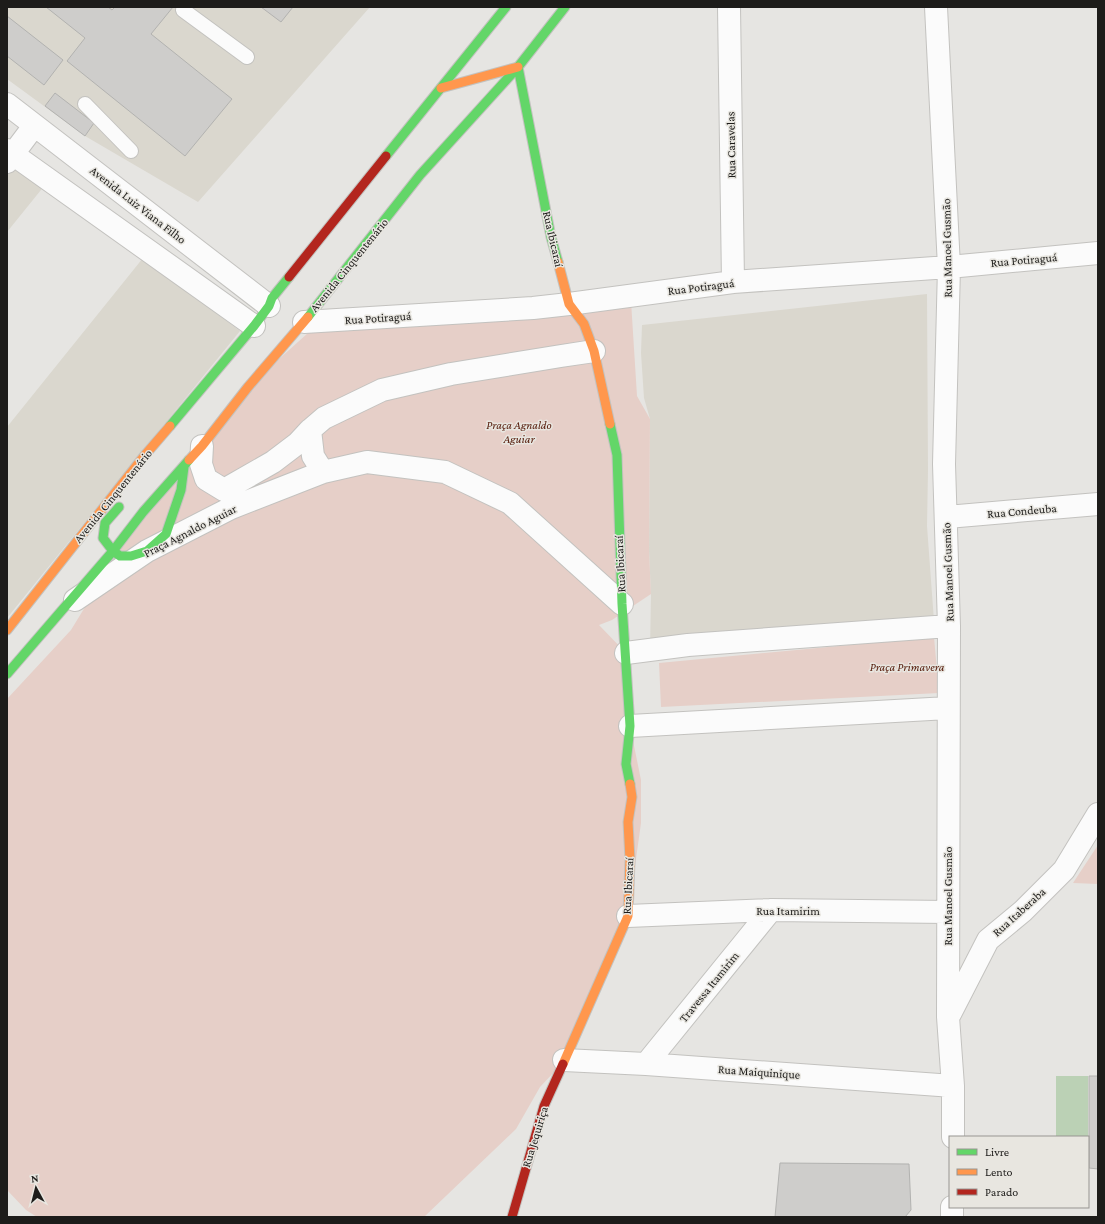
<svg xmlns="http://www.w3.org/2000/svg" width="1105" height="1224" viewBox="0 0 1105 1224" font-family="'Crimson Pro',serif">
	<style>
		.built { fill: #dad7ce }
		.green { fill: #e6cfc8 }
		.water { fill: #bbd1b5 }
		.building { fill: #cecdcb; stroke: #b2b2b0 }
		.lines { fill: none; stroke-linecap: round; stroke-linejoin: round }
		.lane-casing { stroke: #c3c2bf; stroke-width: 16 }
		.street-casing { stroke: #c3c2bf; stroke-width: 24 }
		.fast-casing { stroke: #c3c2bf; stroke-width: 11 }
		.slow-casing { stroke: #c3c2bf; stroke-width: 11 }
		.jam-casing { stroke: #c3c2bf; stroke-width: 11 }
		.lane { stroke: #fbfbfb; stroke-width: 14 }
		.street { stroke: #fbfbfb; stroke-width: 22 }
		.fast { stroke: #63d668; stroke-width: 9 }
		.slow { stroke: #ff974d; stroke-width: 9 }
		.jam { stroke: #b3261e; stroke-width: 9 }
		.labels { text-anchor: middle; stroke-width: 3; stroke-linejoin: round; paint-order: stroke }
		.street-label { font-size: 12px; fill: #1d1c1a; stroke: #e8e6e0 }
		.park-label { font-size: 12px; font-style: italic; fill: #541908; stroke: #e8e6e0 }
	</style>
	<rect width="100%" height="100%" fill="#e6e5e2"/>
	<path class="built" d="M7 7H370L198 202 85 136 7 79Z
		M7 157 45 185 7 232Z
		M143 258 240 331 7 618V427Z
		M927 294 928 471 927 526 934 621 650 651 651 594 649 551 650 419 644 398 641 353 642 325Z"/>
	<path class="green" d="M631 301 637 396 650 419 649 551 651 594 612 620 599 625 626 653 630 726 641 780V823L628 916 556 1070 540 1087 516 1129 424 1217H37L26 1210 7 1190V699L71 630 143 512 248 387 318 324Z
		M934 637 939 693 661 707 659 663Z
		M1098 845V884L1073 883Z"/>
	<path class="water" d="M1056 1076H1088V1137H1056Z"/>
	<path class="building" d="M46 7H108L112 10 115 7H173L151 34 232 99 185 156 67 61 85 38Z
		M261 7H293L281 22Z
		M7 16 63 60 44 85 7 56Z
		M55 93 94 123 85 136 45 106Z
		M1089 1076H1098V1169L1089 1168Z
		M780 1163 909 1164 911 1210 905 1217H775Z"/>
	<g class="lines">
		<defs>
			<path id="lane" d="M183 10 247 57
				M85 104 131 151"/>
			<path id="street" d="M729 7 733 282
				M936 7 949 267 944 464 949 626 948 1017 953 1086V1137
				M7 104 269 306
				M7 150 254 326
				M7 162 34 126
				M304 322 533 308 569 304 733 282 949 267 1098 253
				M310 430 313 456 323 472
				M202 446 201 464 206 479 224 490 273 462 298 443 310 430 324 418 382 390 451 374 561 356 594 351
				M947 517 1098 504
				M75 600 147 551 231 508 323 472 367 462 445 472 510 503 622 604
				M626 653 688 645 949 626
				M630 726 948 708
				M628 916 771 910 948 912
				M950 1014 988 940 1023 911 1064 870 1098 814
				M564 1060 646 1064 953 1086
				M646 1064 771 910
				M952 1217V1207"/>
			<path id="fast" d="M518 67 551 237 558 262
				M386 156 506 7
				M308 317 420 175 518 67 565 7
				M610 424 617 455 622 604 630 726 626 764 630 784
				M170 426 254 326 269 306 272 298 289 277
				M119 507 105 523 103 538 113 551 120 556H131L147 551 166 534 181 490 184 467
				M7 674 113 551 143 512 189 460"/>
			<path id="slow" d="M441 88 518 67
				M558 262 569 304 584 324 594 351 610 424
				M189 460 202 446 248 387 308 317
				M7 630 145 455 170 426
				M563 1064 628 916 630 860 628 822 632 797 630 784"/>
			<path id="jam" d="M289 277 386 156
				M512 1217 544 1106 563 1064"/>
		</defs>
		<use href="#lane" class="lane-casing"/>
		<use href="#street" class="street-casing"/>
		<use href="#fast" class="fast-casing"/>
		<use href="#slow" class="slow-casing"/>
		<use href="#jam" class="jam-casing"/>
		<use href="#lane" class="lane"/>
		<use href="#street" class="street"/>
		<use href="#fast" class="fast"/>
		<use href="#slow" class="slow"/>
		<use href="#jam" class="jam"/>
	</g>
	<g class="labels">
		<g class="street-label">
			<text transform="translate(731 145) rotate(-91)" y="4">Rua Caravelas</text>
			<text transform="translate(138 205) rotate(38)" y="4">Avenida Luiz Viana Filho</text>
			<text transform="translate(553 239) rotate(77)" y="4">Rua Ibicaraí</text>
			<text transform="translate(947 248) rotate(-91)" y="4">Rua Manoel Gusmão</text>
			<text transform="translate(1024 260) rotate(-5)" y="4">Rua Potiraguá</text>
			<text transform="translate(349 265) rotate(-51)" y="4">Avenida Cinquentenário</text>
			<text transform="translate(701 287) rotate(-7)" y="4">Rua Potiraguá</text>
			<text transform="translate(378 318) rotate(-4)" y="4">Rua Potiraguá</text>
			<text transform="translate(113 496) rotate(-51)" y="4">Avenida Cinquentenário</text>
			<text transform="translate(1022 511) rotate(-5)" y="4">Rua Condeuba</text>
			<text transform="translate(190 531) rotate(-27)" y="4">Praça Agnaldo Aguiar</text>
			<text transform="translate(620 564) rotate(-93)" y="4">Rua Ibicaraí</text>
			<text transform="translate(948 572) rotate(-92)" y="4">Rua Manoel Gusmão</text>
			<text transform="translate(628 886) rotate(-87)" y="4">Rua Ibicaraí</text>
			<text transform="translate(948 896) rotate(-90)" y="4">Rua Manoel Gusmão</text>
			<text x="788" y="915">Rua Itamirim</text>
			<text transform="translate(1019 912) rotate(-42)" y="4">Rua Itaberaba</text>
			<text transform="translate(709 987) rotate(-51)" y="4">Travessa Itamirim</text>
			<text transform="translate(759 1072) rotate(4)" y="4">Rua Maiquinique</text>
			<text transform="translate(535 1137) rotate(-73)" y="4">Rua Jequiriça</text>
		</g>
		<g class="park-label">
			<text x="519" y="429">Praça Agnaldo<tspan x="519" dy="14">Aguiar</tspan></text>
			<text x="907" y="671">Praça Primavera</text>
		</g>
	</g>
	<rect width="1105" height="1224" fill="none" stroke="#1d1c1a" stroke-width="16"/>
	<rect x="949" y="1136" width="140" height="72" fill="#e8e6e0" stroke="#979591"/>
	<rect x="957" y="1149" width="20" height="6" fill="#63d668" stroke="#979591"/>
	<text x="985" y="1156" font-size="12" fill="#1d1c1a">Livre</text>
	<rect x="957" y="1169" width="20" height="6" fill="#ff974d" stroke="#979591"/>
	<text x="985" y="1176" font-size="12" fill="#1d1c1a">Lento</text>
	<rect x="957" y="1189" width="20" height="6" fill="#b3261e" stroke="#979591"/>
	<text x="985" y="1196" font-size="12" fill="#1d1c1a">Parado</text>
	<g transform="translate(36 1188) rotate(353)" stroke="#e8e6e0" stroke-width="3" paint-order="stroke">
	<path d="M0-3L7 15L0 10L-7 15Z" fill="#1d1c1a"/>
	<text y="-6" font-size="11" font-weight="bold" text-anchor="middle" fill="#1d1c1a">N</text>
	</g>
</svg>
